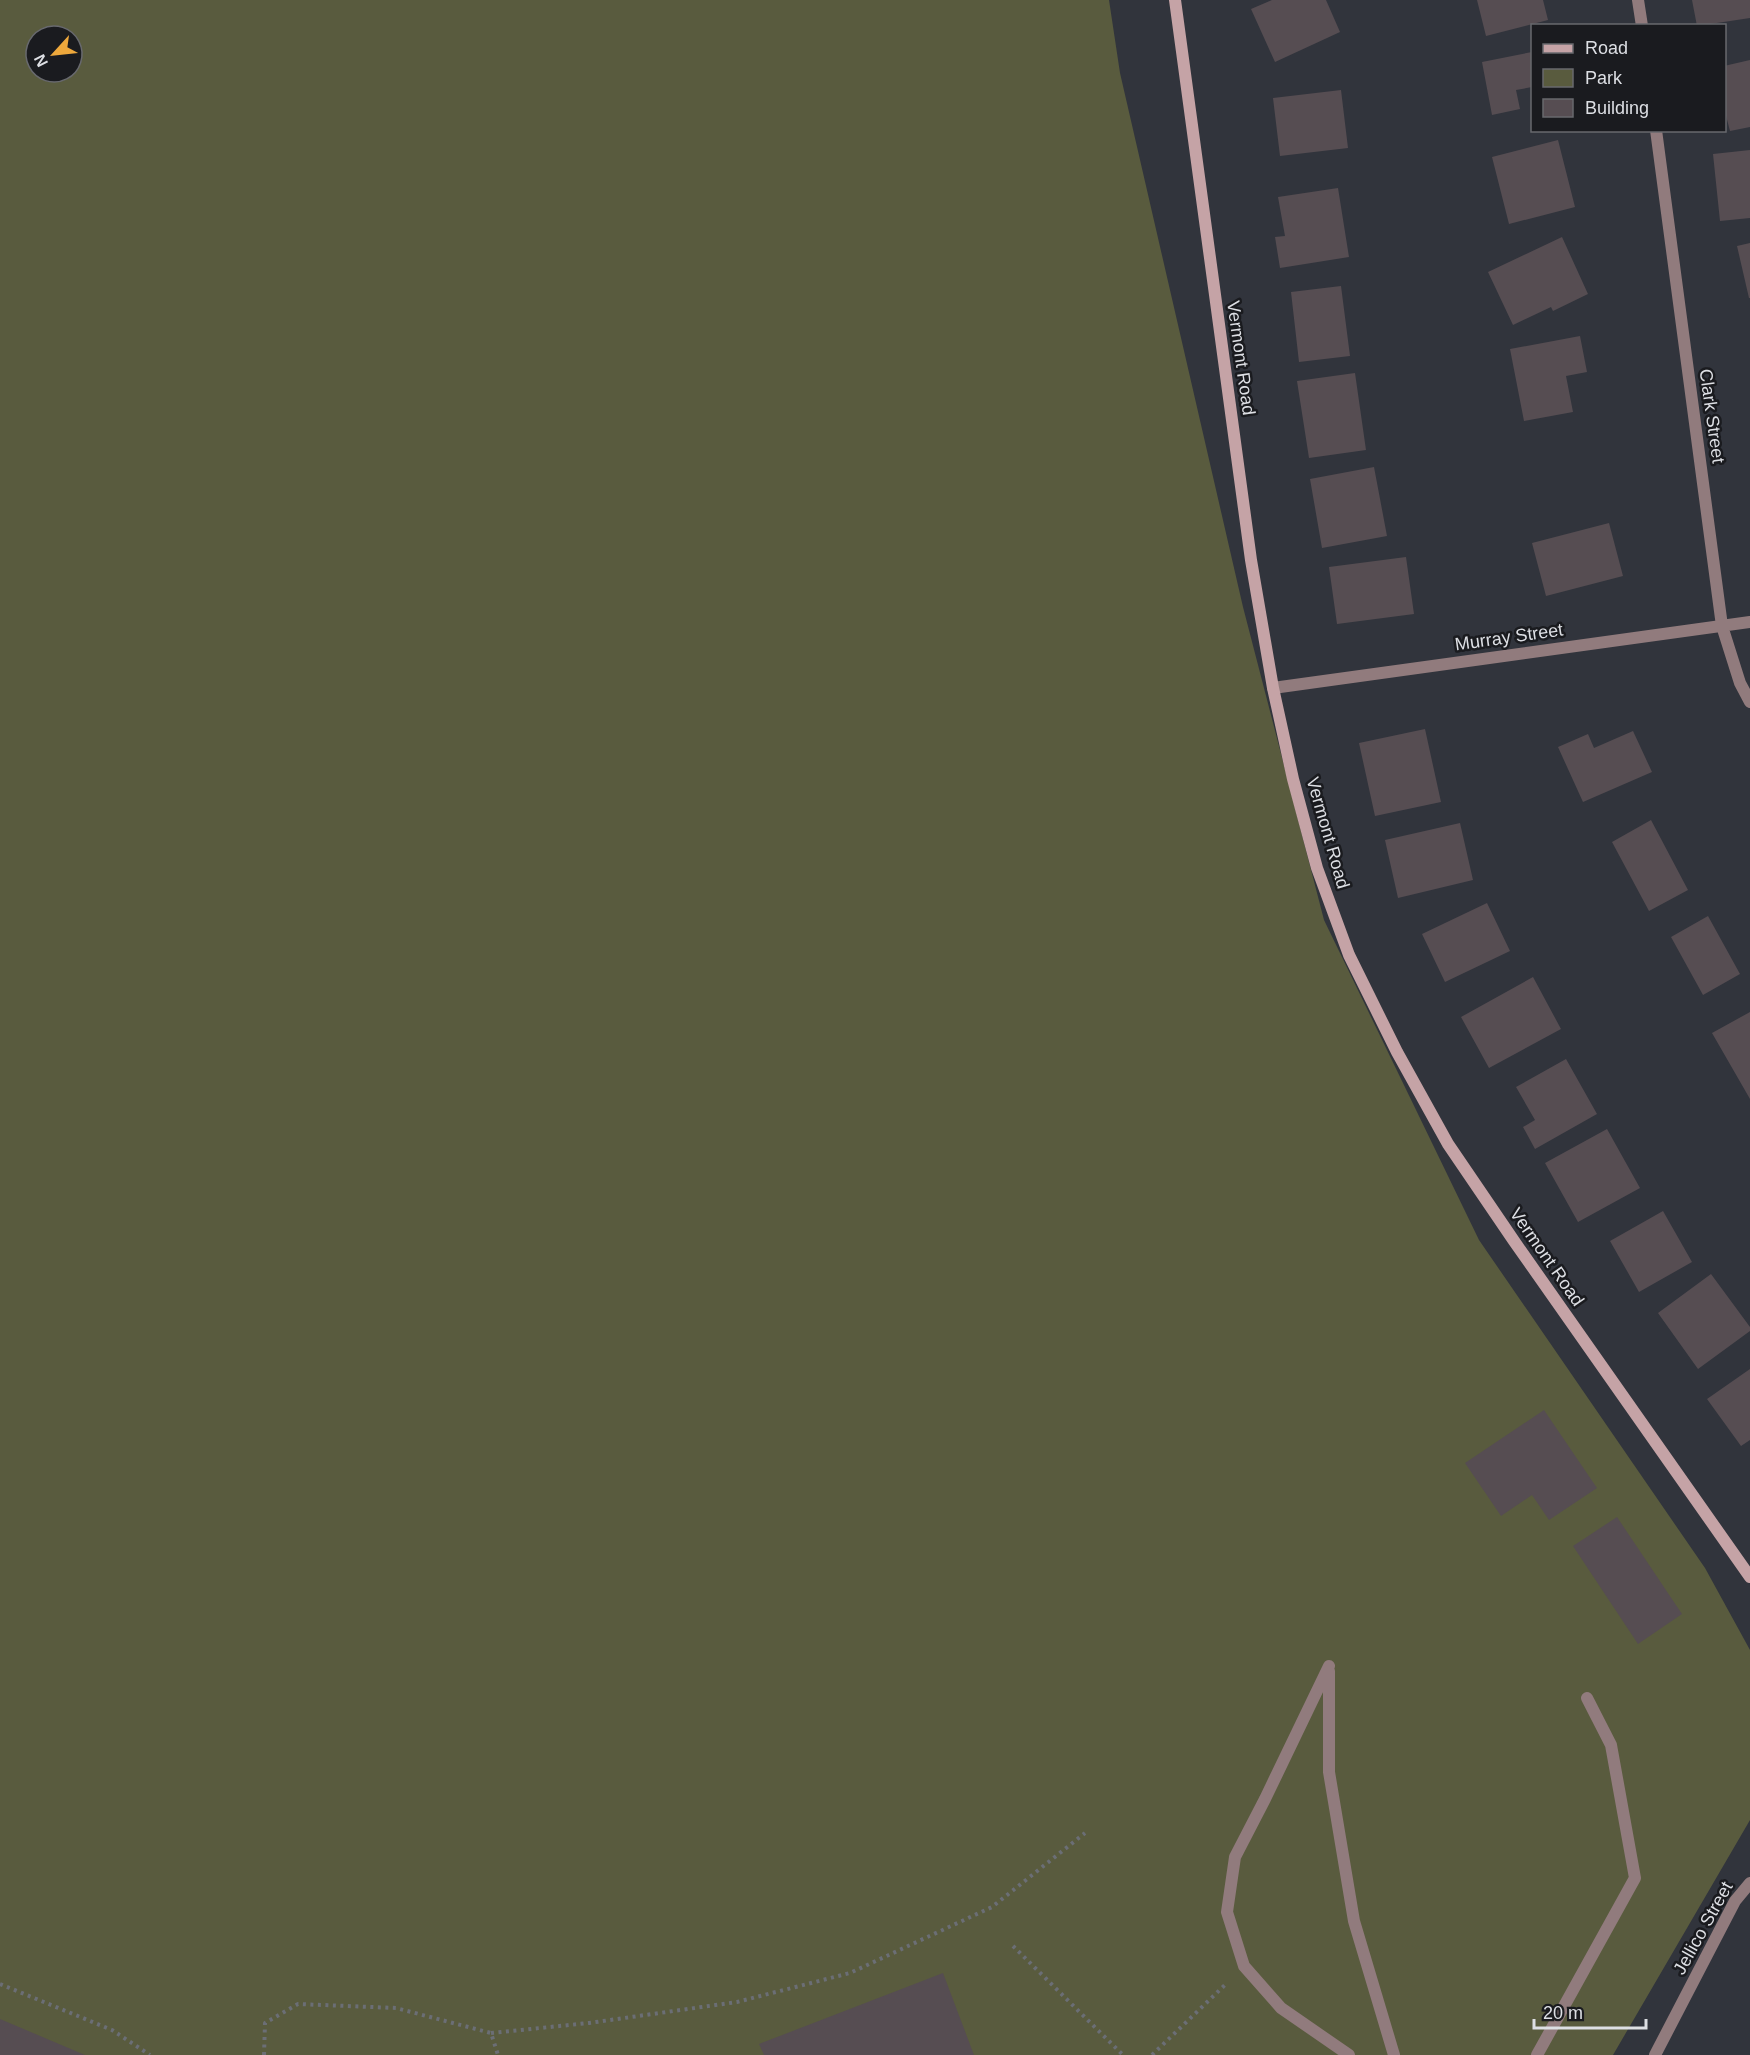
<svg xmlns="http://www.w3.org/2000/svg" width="1750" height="2055" viewBox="0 0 1750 2055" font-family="Arial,sans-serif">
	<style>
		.green { fill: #595b3e; fill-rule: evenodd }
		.building { fill: #564d52 }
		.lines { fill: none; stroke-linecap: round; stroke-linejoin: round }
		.path { stroke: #6b6e75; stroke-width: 4; stroke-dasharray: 3 4.5; stroke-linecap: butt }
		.lane { stroke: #917b7d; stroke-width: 12 }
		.street { stroke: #917b7d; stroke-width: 12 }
		.secondary { stroke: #c5a3a6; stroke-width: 12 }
		.labels { text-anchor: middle; stroke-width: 5; stroke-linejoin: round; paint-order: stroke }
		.street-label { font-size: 18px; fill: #dddfe4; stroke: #1a1b1f }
	</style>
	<rect width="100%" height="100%" fill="#31343c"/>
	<path class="green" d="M0 0H1109L1120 73 1243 607 1324 920 1479 1240 1705 1568 1750 1650V1820L1613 2055H0ZM36 36H72V72H36Z"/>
	<path class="building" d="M1272 0H1326L1340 32 1275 62 1251 9Z
		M1477 0H1543L1548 20 1486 36Z
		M1692 0H1750V18L1697 26Z
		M1532 52V87L1516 90 1520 109 1492 115 1482 62Z
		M1750 60V127L1730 131 1724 108V66Z
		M1341 90 1348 148 1280 156 1273 98Z
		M1558 140 1575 207 1509 224 1492 157Z
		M1750 150V218L1720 221 1713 154Z
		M1338 188 1349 257 1280 268 1275 237 1285 236 1278 197Z
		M1562 237 1588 294 1553 311 1551 307 1513 325 1488 272Z
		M1750 243V298H1749L1737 246Z
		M1341 286 1350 356 1299 362 1291 292Z
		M1580 336 1587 372 1566 376 1573 412 1524 421 1510 349Z
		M1355 373 1366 450 1309 458 1297 381Z
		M1374 467 1387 536 1322 548 1310 479Z
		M1609 523 1623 576 1546 596 1532 543Z
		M1406 557 1414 614 1337 624 1329 567Z
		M1425 729 1441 802 1375 816 1359 743Z
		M1633 731 1652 772 1583 802 1558 747 1588 734 1594 748Z
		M1651 820 1688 890 1649 911 1612 842Z
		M1460 823 1473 880 1398 898 1385 840Z
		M1487 903 1510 951 1445 982 1422 934Z
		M1708 916 1740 974 1703 995 1671 937Z
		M1533 977 1561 1029 1489 1068 1461 1017Z
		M1750 1012V1099L1712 1033Z
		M1566 1059 1597 1114 1535 1149 1523 1127 1535 1120 1516 1087Z
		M1607 1129 1640 1188 1578 1222 1545 1163Z
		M1663 1211 1692 1262 1639 1292 1610 1241Z
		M1711 1274 1750 1327V1331L1698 1369 1658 1313Z
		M1750 1369V1440L1741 1446 1707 1399Z
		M1544 1410 1597 1488 1549 1520 1532 1495 1501 1516 1465 1463Z
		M1617 1517 1682 1614 1638 1644 1573 1546Z
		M943 1973 974 2055H764L759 2044Z
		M0 2019 85 2055H0Z"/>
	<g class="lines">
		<path class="path" d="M1013 1946 1123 2055
			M0 1984 112 2030 150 2055
			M491 2033 589 2023 737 2002 850 1973 992 1907 1085 1833
			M264 2055 265 2023 298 2004 396 2008 491 2033 498 2055
			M1152 2055 1227 1983"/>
		<path class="lane" d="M1329 1666 1265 1799 1235 1857 1227 1912 1244 1966 1281 2008 1349 2055
			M1329 1671V1772L1354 1921 1394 2055
			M1537 2055 1635 1878 1611 1745 1587 1698"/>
		<path class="street" d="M1638 0 1642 26
			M1656 130 1722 626 1740 683 1750 702
			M1273 688 1750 622
			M1655 2055 1735 1901 1750 1883"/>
		<path class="secondary" d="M1175 0 1251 560 1273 688 1293 779 1317 868 1349 955 1397 1052 1448 1144 1514 1241 1750 1577"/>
	</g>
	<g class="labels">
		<g class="street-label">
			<text transform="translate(1241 358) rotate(82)" y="6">Vermont Road</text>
			<text transform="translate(1712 416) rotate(82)" y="6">Clark Street</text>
			<text transform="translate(1509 637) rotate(-8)" y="6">Murray Street</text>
			<text transform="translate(1328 833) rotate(74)" y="6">Vermont Road</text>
			<text transform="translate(1547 1257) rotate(55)" y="6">Vermont Road</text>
			<text transform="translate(1703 1928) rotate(-61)" y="6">Jellico Street</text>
		</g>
	</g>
	<rect x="1531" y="24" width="195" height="108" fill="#1a1b1f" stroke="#68696e" stroke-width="1.5"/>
	<rect x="1543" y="44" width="30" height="9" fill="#c5a3a6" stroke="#68696e" stroke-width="1.5"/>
	<text x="1585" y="54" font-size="18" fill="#dddfe4">Road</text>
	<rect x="1543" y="69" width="30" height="18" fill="#595b3e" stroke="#68696e" stroke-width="1.5"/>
	<text x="1585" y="84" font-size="18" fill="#dddfe4">Park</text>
	<rect x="1543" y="99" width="30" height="18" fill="#564d52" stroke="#68696e" stroke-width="1.5"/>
	<text x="1585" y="114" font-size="18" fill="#dddfe4">Building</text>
	<g transform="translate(54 54) rotate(243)"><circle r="28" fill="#1a1b1f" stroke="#68696e" stroke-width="1.5"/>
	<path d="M0-4.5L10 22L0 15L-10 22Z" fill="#eea83c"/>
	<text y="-9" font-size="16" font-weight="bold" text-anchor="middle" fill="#dddfe4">N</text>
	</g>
	<path d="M1534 2019v9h112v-9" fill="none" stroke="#dddfe4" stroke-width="3"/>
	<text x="1543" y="2019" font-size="18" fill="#dddfe4" stroke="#1a1b1f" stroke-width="4.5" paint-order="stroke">20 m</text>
</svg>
